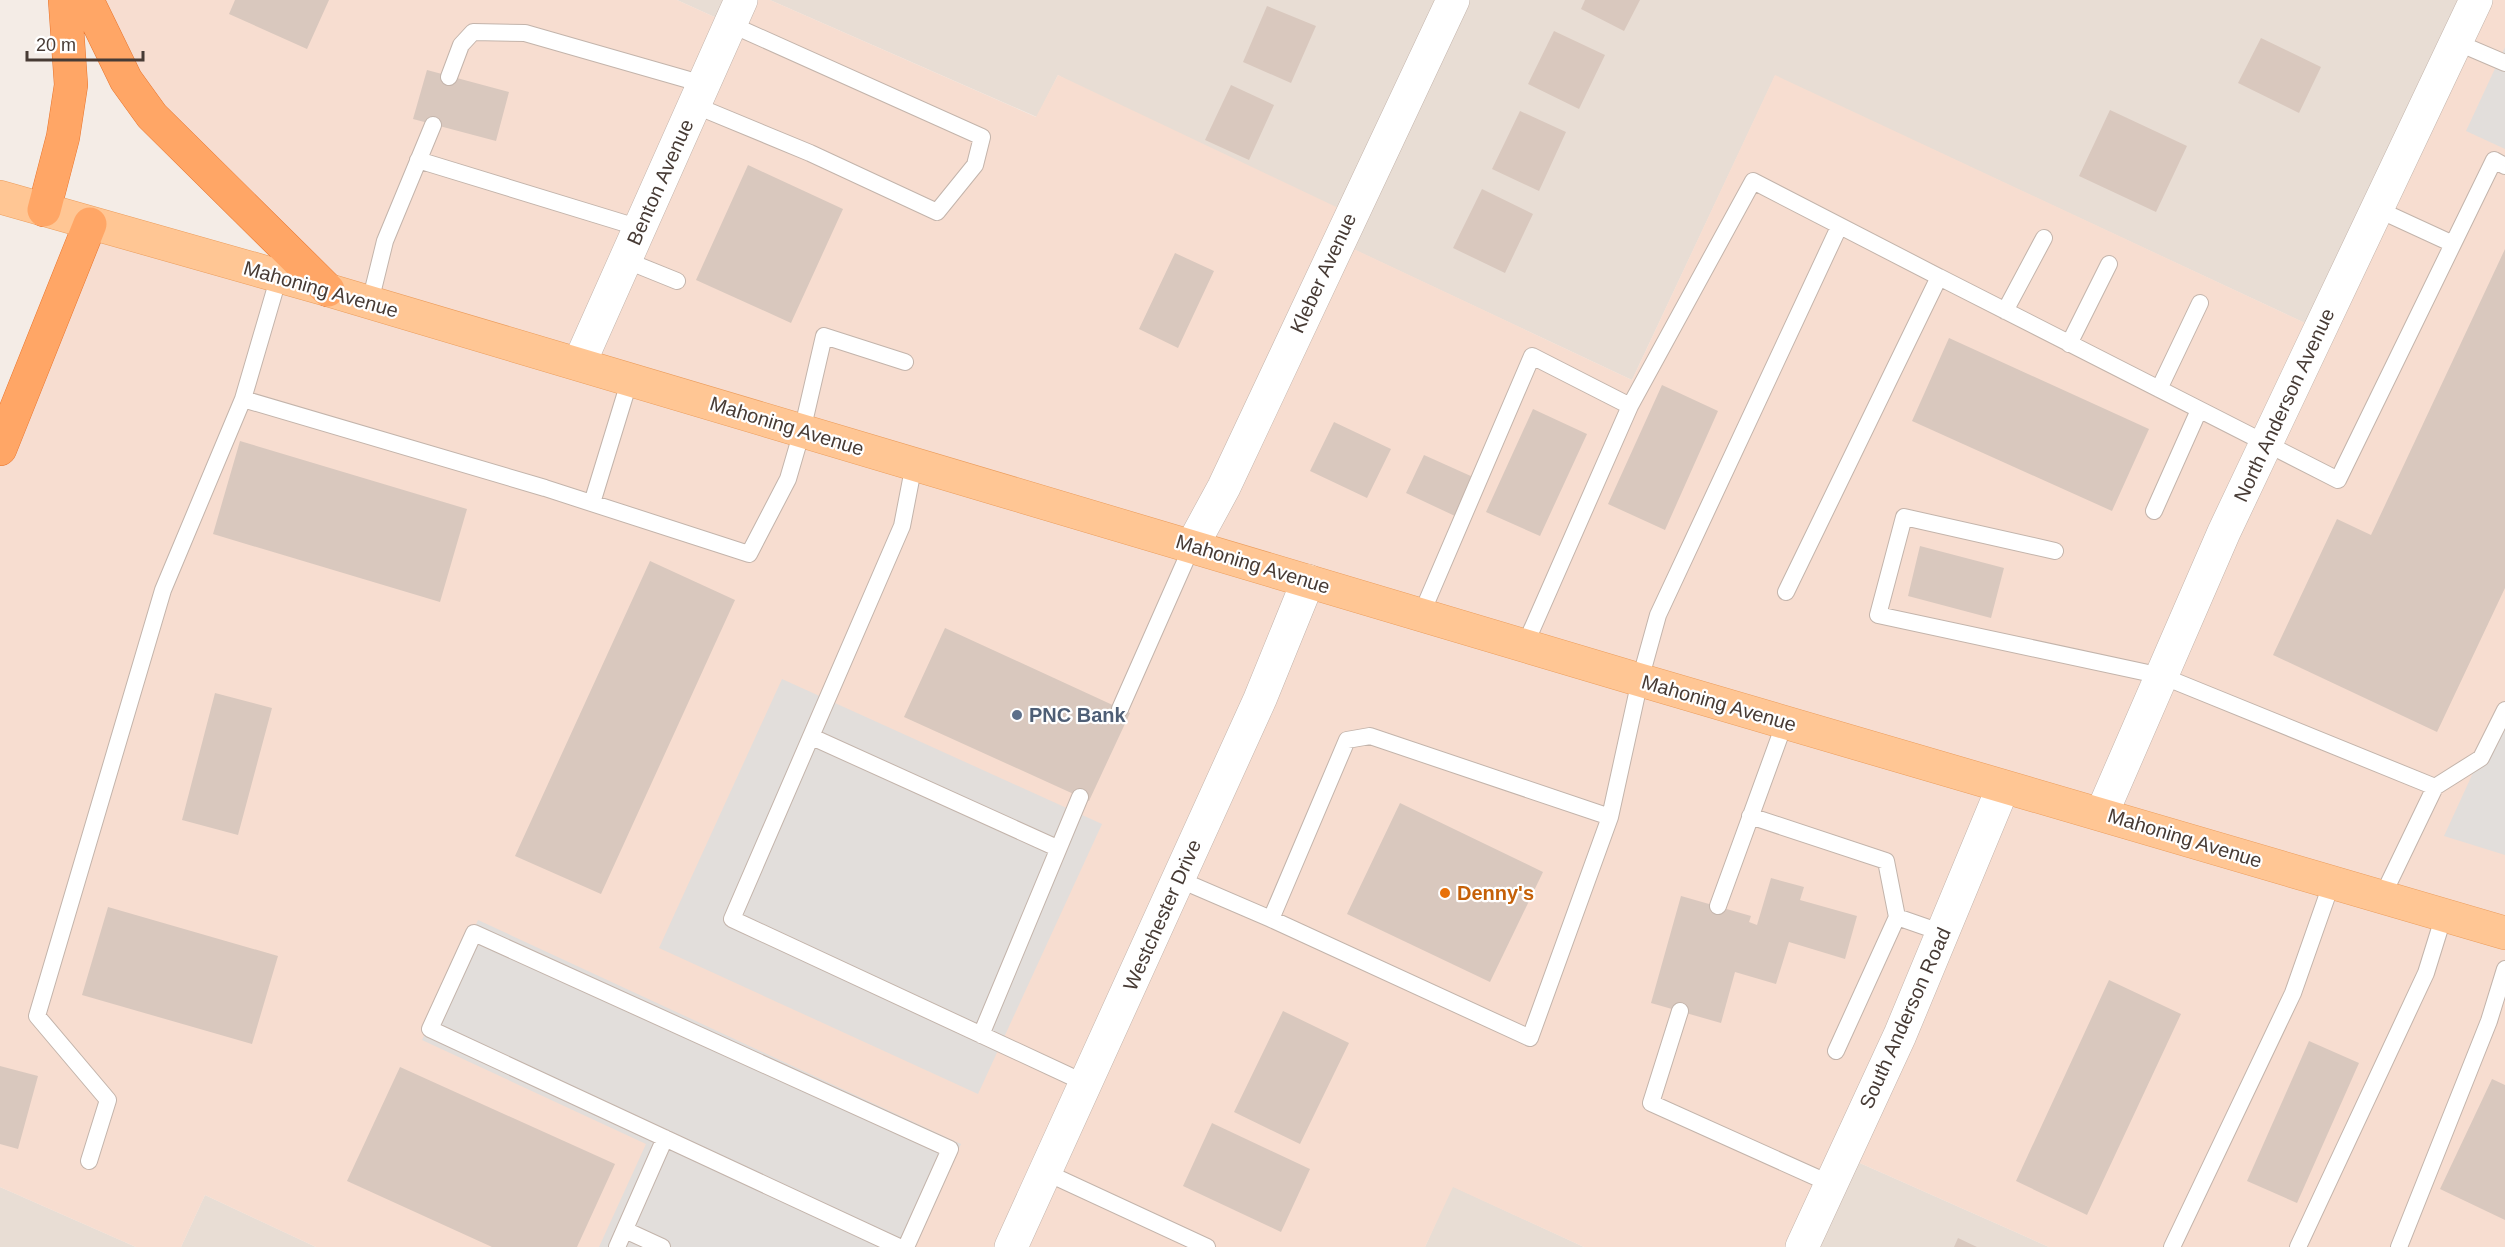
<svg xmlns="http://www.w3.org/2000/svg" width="2505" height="1247" viewBox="0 0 2505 1247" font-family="Arial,sans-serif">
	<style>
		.residential { fill: #e8ddd4 }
		.commercial { fill: #f7ddd0 }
		.parking { fill: #e2dedb }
		.building { fill: #d9c8be }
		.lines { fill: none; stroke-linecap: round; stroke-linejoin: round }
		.service-casing { stroke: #c3b4ab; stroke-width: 18 }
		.minor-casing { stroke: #c3b4ab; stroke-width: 34 }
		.tertiary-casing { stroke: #c3b4ab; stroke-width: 34 }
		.primary-casing { stroke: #eb9d5d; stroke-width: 34 }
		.motorway-casing { stroke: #e7742d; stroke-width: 34 }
		.service { stroke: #fff; stroke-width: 16 }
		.minor { stroke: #fff; stroke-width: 33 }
		.tertiary { stroke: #fff; stroke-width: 33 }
		.primary { stroke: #ffc694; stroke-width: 33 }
		.motorway { stroke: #ffa666; stroke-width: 33 }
		.service-dot { fill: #5c6f8a; stroke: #fff; stroke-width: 2 }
		.food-dot { fill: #e8710a; stroke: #fff; stroke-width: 2 }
		.labels { text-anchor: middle; stroke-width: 4.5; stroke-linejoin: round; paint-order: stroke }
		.street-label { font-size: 20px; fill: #473b35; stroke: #fff }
		.service-label { font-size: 20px; font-weight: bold; fill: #4e5e75; stroke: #fff; text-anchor: start }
		.food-label { font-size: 20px; font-weight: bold; fill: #c56008; stroke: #fff; text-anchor: start }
	</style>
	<rect width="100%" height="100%" fill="#f4ece6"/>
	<path class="residential" d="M677 0H741L730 24Z
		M770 0H2476L2320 330 1775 76 1632 380 1338 242 1058 75 1037 117Z
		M1844 1156 2049 1247H1802Z
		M1452 1186 1584 1247H1425Z
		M0 1187 136 1247H0Z
		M205 1195 316 1247H181Z"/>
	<path class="commercial" d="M87 0H677L730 24 741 0H770L1036 117 1058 75 1351 214 1339 242 1632 380 1775 75 2320 330 2476 0H2505V1247H2049L1844 1156 1802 1247H1584L1453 1187 1425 1247H316L205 1195 181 1247H136L0 1187V449L90 224 327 290 185 151Z"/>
	<path class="parking" d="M2505 47V149L2466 131Z
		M782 679 1102 824 978 1094 659 948Z
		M2505 703V855L2444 836Z
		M478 920 961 1144 913 1247H599L646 1144 422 1040Z"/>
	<path class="building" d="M235 0H329L307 49 229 14Z
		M1585 0H1640L1624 31 1581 9Z
		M1267 6 1316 26 1291 83 1243 62Z
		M1554 31 1605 55 1579 109 1528 84Z
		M2261 38 2321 67 2299 113 2238 83Z
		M427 70 509 92 496 141 413 119Z
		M1231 85 1274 105 1249 160 1205 140Z
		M2110 110 2187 146 2156 212 2079 176Z
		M1520 111 1566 132 1539 191 1492 169Z
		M748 165 843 209 791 323 696 280Z
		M1482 189 1533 214 1505 273 1453 248Z
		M2505 249V588L2437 732 2273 655 2337 519 2371 535Z
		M1175 253 1214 271 1178 348 1139 329Z
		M1949 338 2149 429 2112 511 1912 421Z
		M1662 385 1718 411 1665 530 1608 504Z
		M1533 409 1587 434 1540 536 1486 512Z
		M1334 422 1391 449 1367 498 1310 471Z
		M240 441 467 509 440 602 213 534Z
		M1424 455 1473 477 1455 516 1406 493Z
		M1920 546 2004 568 1991 618 1908 596Z
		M650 561 735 600 601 894 515 856Z
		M945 628 1130 713 1089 801 904 717Z
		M215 693 272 708 238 835 182 820Z
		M1400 803 1543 872 1490 982 1347 914Z
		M1771 878 1804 887 1800 900 1857 916 1845 959 1789 942 1776 984 1735 972 1721 1023 1651 1003 1681 896 1751 916 1749 922 1757 925Z
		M108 907 278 956 252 1044 82 995Z
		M2109 980 2181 1014 2087 1215 2016 1181Z
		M1283 1011 1349 1043 1300 1144 1234 1112Z
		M2309 1041 2359 1063 2297 1203 2247 1181Z
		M0 1066 38 1076 18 1149 0 1144Z
		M400 1067 615 1164 577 1247H492L347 1181Z
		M2492 1079 2505 1085V1220L2440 1189Z
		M1212 1123 1310 1169 1281 1232 1183 1186Z
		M1958 1238 1977 1247H1954Z"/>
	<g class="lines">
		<defs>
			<path id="service" d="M2456 42 2505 63
				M449 77 461 45 473 32 525 33 703 84
				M694 105 810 153 937 212 975 165 982 137 730 24
				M418 160 640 228
				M2377 209 2453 244 2494 160 2505 166
				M625 260 677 281
				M279 276 243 399 545 488 749 554 788 479 802 431 824 336 905 362
				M370 302 385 241 433 125
				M2005 311 2044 238
				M2069 344 2109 264
				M2159 389 2200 303
				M914 464 902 526 732 919 1085 1083
				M592 503 630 379
				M2154 511 2199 410
				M2055 551 1904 517 1878 615 2162 676 2435 787
				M1786 592 1939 277 2338 480 2453 244
				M1421 615 1532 356 1630 406
				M1525 645 1630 406 1753 181 1939 277
				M1120 709 1192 546
				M812 737 1057 848
				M1750 816 1886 861 1897 917 1836 1051
				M1610 817 1370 736 1347 740 1271 919 1530 1038 1610 817 1640 680 1658 615 1839 227
				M1178 879 1271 919
				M2382 897 2435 787 2481 758 2505 710
				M1718 906 1785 722
				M1897 917 1943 933
				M1680 1011 1651 1103 1831 1184
				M981 1035 1080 797
				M89 1161 108 1100 37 1016 163 590 243 399
				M1045 1172 1207 1247
				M625 1230 662 1247
				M617 1247 665 1138
				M899 1247 430 1029 474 933 950 1149 906 1247
				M2172 1247 2293 993 2332 882
				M2298 1247 2426 973 2444 915
				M2399 1247 2489 1021 2505 969"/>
			<path id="minor" d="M579 364 741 0
				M1192 546 1224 487 1453 0
				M2102 813 2224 532 2476 0
				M1802 1247 1900 1035 2003 787"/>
			<path id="tertiary" d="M1011 1247 1260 699 1308 581"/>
			<path id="primary" d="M0 197 328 290 1640 680 2505 933"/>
			<path id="motorway" d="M87 0 126 80 152 116 328 290
				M44 210 63 137 71 85 65 0
				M0 449 90 224"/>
		</defs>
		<use href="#service" class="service-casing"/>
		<use href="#minor" class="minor-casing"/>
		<use href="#tertiary" class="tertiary-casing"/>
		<use href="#primary" class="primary-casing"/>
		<use href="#motorway" class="motorway-casing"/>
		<use href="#service" class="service"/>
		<use href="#minor" class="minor"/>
		<use href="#tertiary" class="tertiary"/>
		<use href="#primary" class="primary"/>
		<use href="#motorway" class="motorway"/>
	</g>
	<circle class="service-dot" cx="1017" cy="715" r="6"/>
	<circle class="food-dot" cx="1445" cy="893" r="6"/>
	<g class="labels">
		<g class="street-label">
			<text transform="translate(660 182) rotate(-66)" y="7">Benton Avenue</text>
			<text transform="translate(1323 273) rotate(-65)" y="7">Kleber Avenue</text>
			<text transform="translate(321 289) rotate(16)" y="7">Mahoning Avenue</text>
			<text transform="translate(2284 405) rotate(-65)" y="7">North Anderson Avenue</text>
			<text transform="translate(787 426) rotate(17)" y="7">Mahoning Avenue</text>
			<text transform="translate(1253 564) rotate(17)" y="7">Mahoning Avenue</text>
			<text transform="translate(1719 703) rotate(16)" y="7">Mahoning Avenue</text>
			<text transform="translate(2185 838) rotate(17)" y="7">Mahoning Avenue</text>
			<text transform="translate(1162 915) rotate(-66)" y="7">Westchester Drive</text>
			<text transform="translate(1905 1018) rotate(-66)" y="7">South Anderson Road</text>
		</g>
		<g class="service-label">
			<text x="1029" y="722">PNC Bank</text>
		</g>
		<g class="food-label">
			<text x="1457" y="900">Denny's</text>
		</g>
	</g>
	<path d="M27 51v9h116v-9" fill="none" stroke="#473b35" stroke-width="3"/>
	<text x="36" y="51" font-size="18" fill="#473b35" stroke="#ffffff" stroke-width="4.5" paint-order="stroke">20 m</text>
</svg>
